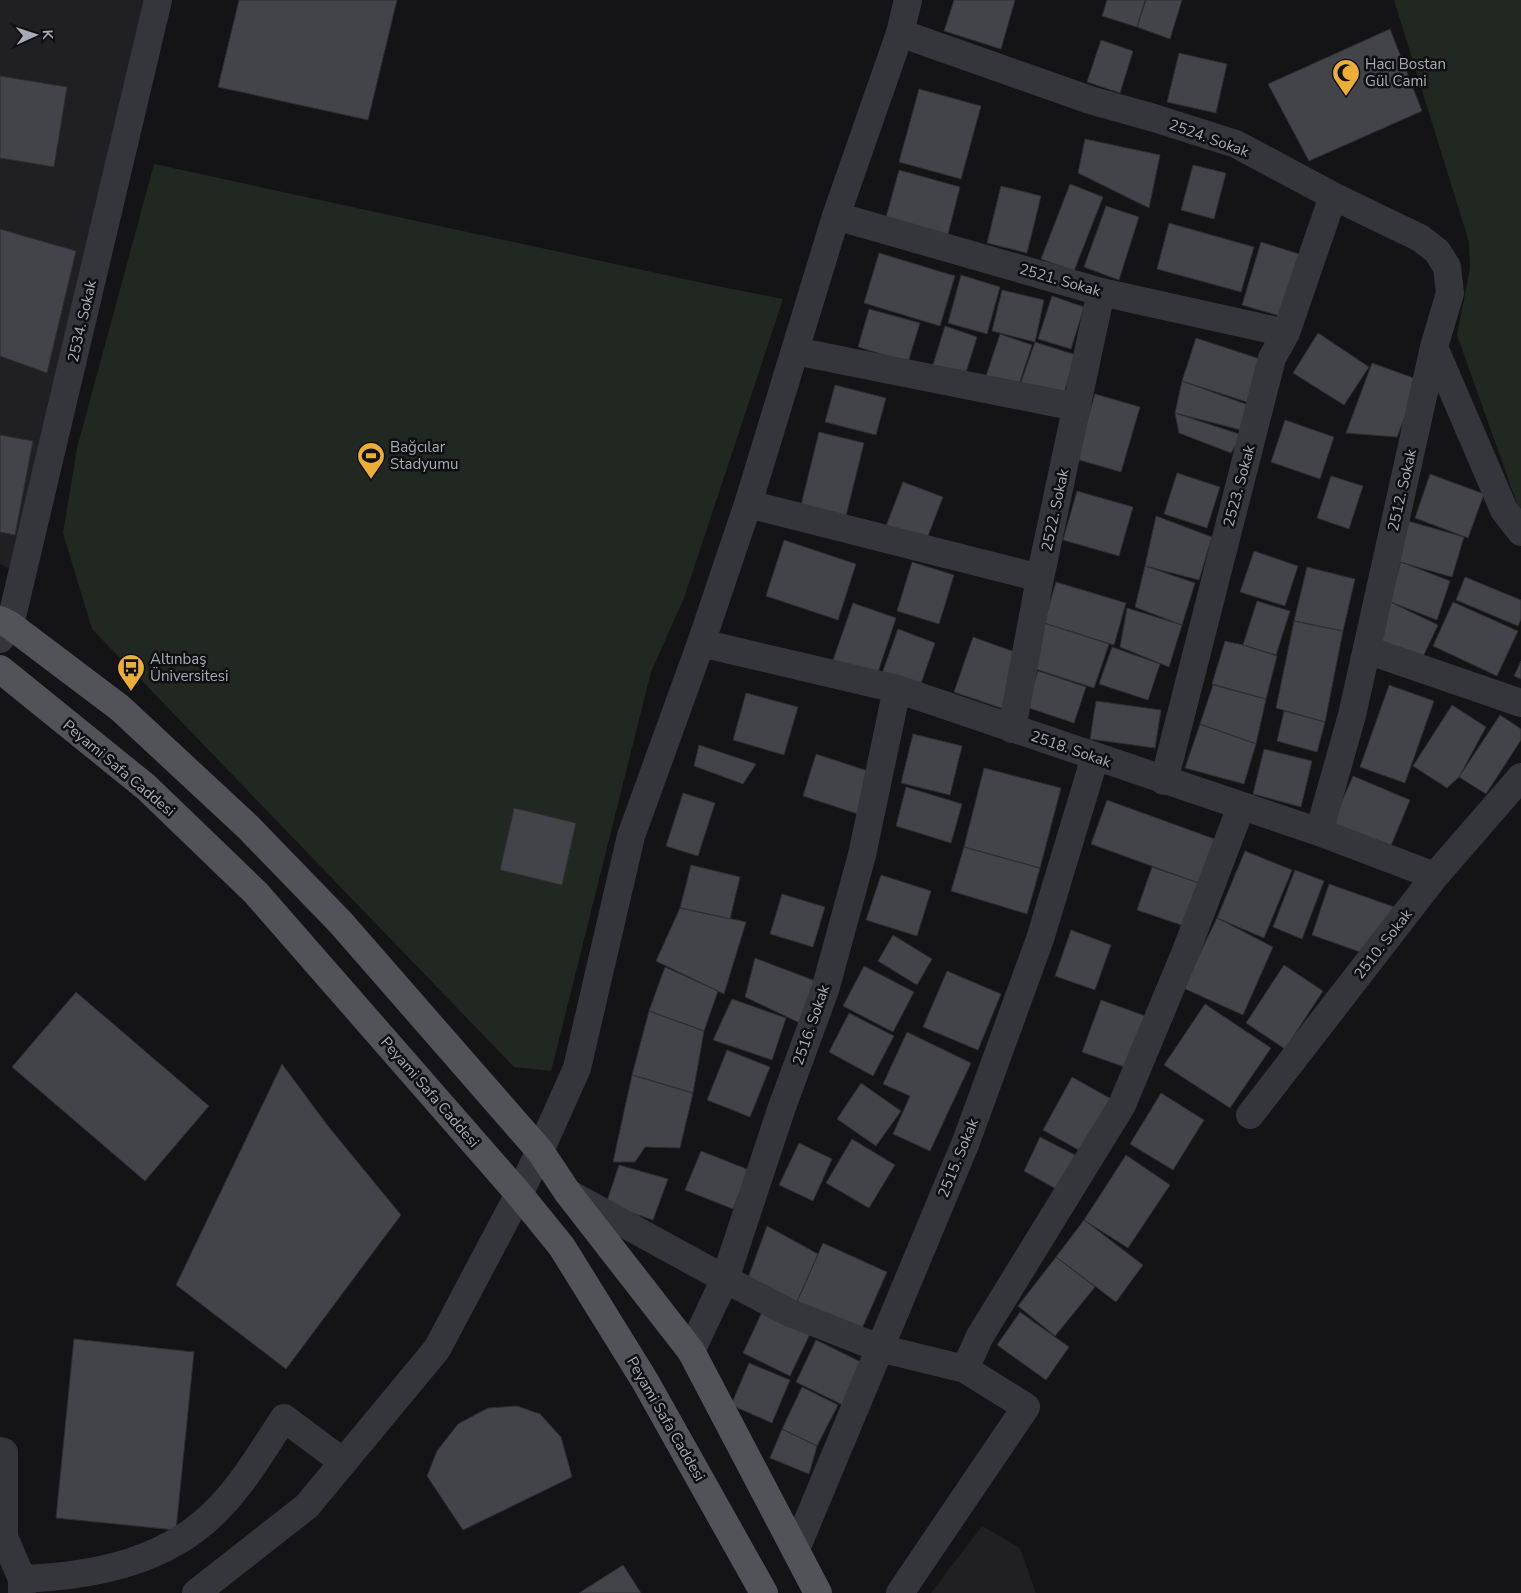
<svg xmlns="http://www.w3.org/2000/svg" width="1521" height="1593" viewBox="0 0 1521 1593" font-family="'Nunito Sans',sans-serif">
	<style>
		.built { fill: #202023 }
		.green { fill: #202821 }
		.building { fill: #434449; stroke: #2e2e32 }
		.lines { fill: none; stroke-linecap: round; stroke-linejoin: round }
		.minor { stroke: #35363b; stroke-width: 28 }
		.major { stroke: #515359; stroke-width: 28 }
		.labels { text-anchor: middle; stroke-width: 5; stroke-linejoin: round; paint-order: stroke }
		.poi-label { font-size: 15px; fill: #a6abb6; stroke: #0f0f11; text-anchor: start }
		.street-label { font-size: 15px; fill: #a6abb6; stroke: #0f0f11 }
	</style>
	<rect width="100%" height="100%" fill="#141416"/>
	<path class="built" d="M0 0H154L23 575 0 564Z
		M982 1526 1020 1548 1036 1593H931Z"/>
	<path class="green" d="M1394 0H1521V515L1457 335 1470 268 1469 242Z
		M154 164 712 285 783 299 684 598 651 672 551 1071 514 1067 92 629 63 533 77 448Z"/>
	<path class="building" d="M239 0H397L368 120 218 87Z
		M954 0H1015L1001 49 944 31Z
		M1107 0H1145L1137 27 1102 16Z
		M1146 0H1182L1170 39 1137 27Z
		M1390 29 1422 111 1309 161 1268 84Z
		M1101 40 1133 51 1120 93 1087 82Z
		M1179 53 1227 64 1216 113 1167 102Z
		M0 76 67 87 54 167 0 158Z
		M919 89 981 106 961 179 899 162Z
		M1085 139 1160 155 1149 208 1078 173Z
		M1193 165 1226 173 1214 219 1181 210Z
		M899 170 960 187 947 238 885 221Z
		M1070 184 1103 197 1074 271 1041 259Z
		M1001 186 1041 196 1027 253 987 243Z
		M1106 206 1139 217 1119 280 1084 267Z
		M1169 223 1254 247 1241 292 1157 269Z
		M0 229 76 251 47 373 0 356Z
		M1261 242 1299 254 1280 316 1242 305Z
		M879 253 955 276 940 326 864 303Z
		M961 275 1000 287 987 334 948 323Z
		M1002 290 1044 300 1035 342 992 331Z
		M1052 296 1084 307 1071 349 1038 339Z
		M869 309 920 323 908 362 858 347Z
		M945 326 977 337 964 379 932 368Z
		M1318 333 1369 367 1344 405 1293 373Z
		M1000 334 1032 345 1018 387 986 376Z
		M1196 338 1263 360 1250 403 1182 381Z
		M1035 342 1076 355 1062 399 1020 385Z
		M1372 363 1419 380 1397 437 1346 433Z
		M1182 381 1248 405 1241 430 1175 413Z
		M835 385 886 398 876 435 825 422Z
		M1095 394 1140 407 1121 472 1076 459Z
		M1175 413 1242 435 1231 453 1179 433Z
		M1285 420 1334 437 1320 479 1271 462Z
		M819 432 864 443 845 520 800 509Z
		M0 435 33 441 15 535 0 532Z
		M1177 473 1220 487 1207 528 1164 514Z
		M1430 474 1484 494 1468 538 1415 518Z
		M1331 476 1363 486 1349 529 1317 518Z
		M903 482 943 497 926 541 886 526Z
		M1077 491 1133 507 1119 556 1063 540Z
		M1156 516 1212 537 1199 580 1145 566Z
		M1408 521 1464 537 1452 577 1396 561Z
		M784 540 856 564 838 620 766 596Z
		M1254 551 1298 566 1285 606 1240 592Z
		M912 562 954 575 939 624 897 611Z
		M1401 562 1450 581 1437 620 1388 601Z
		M1145 566 1195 583 1182 625 1135 607Z
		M1307 567 1355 579 1343 631 1294 621Z
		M1465 577 1521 600V619L1518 626 1456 600Z
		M1056 582 1126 603 1114 645 1044 623Z
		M1257 601 1290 611 1276 655 1243 645Z
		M1388 601 1438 625 1420 663 1370 640Z
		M1453 602 1518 631 1497 676 1433 646Z
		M853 603 896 618 877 675 833 660Z
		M1127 608 1182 625 1169 667 1120 647Z
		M1294 621 1343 631 1325 722 1276 708Z
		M1044 623 1109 644 1094 688 1029 667Z
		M898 629 935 643 918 692 880 679Z
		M973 637 1023 655 1004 709 954 692Z
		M1225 641 1243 645 1277 656 1266 699 1212 684Z
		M1112 647 1160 664 1148 700 1099 684Z
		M1521 661V679L1514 676Z
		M1038 671 1086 687 1074 723 1026 707Z
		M1213 685 1266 699 1256 744 1200 724Z
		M1389 685 1434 701 1405 783 1360 767Z
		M746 693 798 707 784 755 733 740Z
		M1096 701 1161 710 1155 748 1090 739Z
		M1452 705 1486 727 1459 777 1447 788 1413 766Z
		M1284 711 1325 722 1317 752 1277 741Z
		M1500 715 1521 729V740L1486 794 1459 777Z
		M1200 724 1256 744 1244 784 1185 768Z
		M913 734 962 746 950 795 901 783Z
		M699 745 756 764 743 784 694 766Z
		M1264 749 1312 761 1301 807 1253 794Z
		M816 754 871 772 858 814 803 796Z
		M984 768 1061 788 1040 868 964 847Z
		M1353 776 1410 800 1390 848 1332 824Z
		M906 787 962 804 951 843 896 826Z
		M683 793 715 803 698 856 666 846Z
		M1107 800 1220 841 1204 885 1091 844Z
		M514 808 576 823 562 885 500 870Z
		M964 847 1040 868 1027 914 951 891Z
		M1245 851 1292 870 1264 938 1217 918Z
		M691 865 740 877 730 919 680 908Z
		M1152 867 1202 884 1187 927 1137 910Z
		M1295 870 1324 881 1302 939 1273 927Z
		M881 875 931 891 917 936 866 920Z
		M1329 884 1400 909 1363 953 1312 935Z
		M782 894 825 907 813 947 770 934Z
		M680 908 746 922 724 994 656 961Z
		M1217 918 1273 947 1243 1015 1183 988Z
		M1071 930 1111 945 1095 990 1055 976Z
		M893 935 932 959 917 985 878 961Z
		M755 958 818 982 804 1025 745 997Z
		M1284 965 1323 991 1285 1049 1246 1023Z
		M864 966 914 992 893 1032 843 1006Z
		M665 967 718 991 704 1031 649 1011Z
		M947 971 1001 994 978 1050 923 1027Z
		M76 992 209 1106 145 1181 12 1067Z
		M732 999 786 1018 772 1060 713 1040Z
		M1101 1000 1151 1018 1133 1070 1082 1052Z
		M1205 1004 1271 1048 1230 1108 1164 1065Z
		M649 1011 704 1031 693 1093 632 1075Z
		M849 1013 894 1036 873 1076 829 1052Z
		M907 1032 971 1063 930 1151 893 1134 910 1096 883 1084Z
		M727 1050 770 1067 750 1117 707 1100Z
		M282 1064 328 1126 401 1215 286 1369 176 1285Z
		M632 1075 693 1093 680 1148 645 1147 635 1162H613Z
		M1072 1077 1113 1100 1084 1153 1043 1130Z
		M861 1083 901 1111 876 1146 837 1119Z
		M1161 1093 1204 1120 1173 1170 1130 1144Z
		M1040 1137 1077 1156 1058 1190 1024 1171Z
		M852 1139 895 1165 869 1208 826 1183Z
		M799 1143 832 1159 813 1201 779 1185Z
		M701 1151 749 1170 733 1209 685 1190Z
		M1126 1155 1170 1185 1128 1248 1084 1220Z
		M619 1165 668 1179 653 1220 606 1204Z
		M1084 1220 1143 1265 1116 1302 1056 1257Z
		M767 1226 818 1254 796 1304 748 1278Z
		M823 1243 887 1272 860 1333 796 1304Z
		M1056 1257 1095 1287 1055 1336 1018 1306Z
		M762 1312 810 1334 790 1376 743 1353Z
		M1020 1312 1069 1347 1046 1380 997 1345Z
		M74 1339 194 1352 176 1530 56 1518Z
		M816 1340 863 1363 843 1405 796 1382Z
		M749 1363 790 1380 772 1423 731 1405Z
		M802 1387 838 1405 817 1446 782 1429Z
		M517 1406 540 1414 561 1437 572 1477 463 1530 427 1476 437 1451 458 1424 488 1408Z
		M782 1429 817 1446 809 1474 770 1458Z
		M623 1565 641 1593H579Z"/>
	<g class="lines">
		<path class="minor" d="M900 33 1090 100 1154 118 1236 144 1333 196 1420 238 1437 251 1447 267 1450 293 1434 347
			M836 216 1101 292 1286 333
			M795 351 1076 407
			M748 504 1040 578
			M0 639 10 625 158 0
			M701 643 897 689 1319 832 1435 876
			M1367 650 1521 703
			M1012 729 1040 578 1101 292
			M1164 781 1272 358 1286 333 1333 196
			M1319 832 1352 715 1434 347 1504 510 1521 532
			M1250 1115 1435 876 1521 777
			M568 1193 725 1279 788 1312 879 1348 965 1369 980 1336 1122 1105 1186 951 1241 807
			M691 1351 725 1279 782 1107 825 990 862 855 897 689
			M0 1451 4 1452V1537L22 1579
			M796 1549 966 1142 1040 939 1095 757
			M22 1593V1579C94 1576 169 1562 220 1507 245 1481 264 1448 284 1418L343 1462
			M196 1593 307 1506 437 1349 519 1194 540 1151 577 1068 631 836 701 643 748 504 836 216 900 33 908 0
			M900 1593 1026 1407 965 1369"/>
		<path class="major" d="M0 620 10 625 120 708 248 827 341 923 540 1151 568 1193 691 1351 818 1593
			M0 669 146 787 256 893 519 1194 562 1247 645 1381 764 1593"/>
	</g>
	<defs>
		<symbol id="mosque-pin" viewBox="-11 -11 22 30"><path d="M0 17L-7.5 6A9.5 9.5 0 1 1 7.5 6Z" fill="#ecae36" stroke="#0f0f11"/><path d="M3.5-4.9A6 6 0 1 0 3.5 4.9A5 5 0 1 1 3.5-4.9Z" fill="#111"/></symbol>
		<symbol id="stadium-pin" viewBox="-11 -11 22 30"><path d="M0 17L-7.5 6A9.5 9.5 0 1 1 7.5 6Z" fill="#ecae36" stroke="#0f0f11"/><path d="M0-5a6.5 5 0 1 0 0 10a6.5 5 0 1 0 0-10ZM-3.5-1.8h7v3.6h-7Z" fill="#111"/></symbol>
		<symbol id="bus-pin" viewBox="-11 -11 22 30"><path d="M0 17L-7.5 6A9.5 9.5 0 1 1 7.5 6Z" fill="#ecae36" stroke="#0f0f11"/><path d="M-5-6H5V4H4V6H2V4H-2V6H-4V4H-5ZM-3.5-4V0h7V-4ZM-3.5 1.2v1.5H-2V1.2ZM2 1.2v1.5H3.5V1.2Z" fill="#111"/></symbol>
	</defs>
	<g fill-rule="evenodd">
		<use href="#mosque-pin" x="1330" y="57" width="32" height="43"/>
		<use href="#stadium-pin" x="355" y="440" width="32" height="43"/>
		<use href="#bus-pin" x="115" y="652" width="32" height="43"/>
	</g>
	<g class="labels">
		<g class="poi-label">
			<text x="1365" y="69">Hacı Bostan<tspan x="1365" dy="17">Gül Cami</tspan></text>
			<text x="390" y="452">Bağcılar<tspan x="390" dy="17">Stadyumu</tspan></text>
			<text x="150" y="664">Altınbaş<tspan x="150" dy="17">Üniversitesi</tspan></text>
		</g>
		<g class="street-label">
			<text transform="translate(1209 138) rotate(20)" y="5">2524. Sokak</text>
			<text transform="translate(1060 280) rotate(16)" y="5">2521. Sokak</text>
			<text transform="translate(82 321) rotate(-77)" y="5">2534. Sokak</text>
			<text transform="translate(1239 486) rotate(-75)" y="5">2523. Sokak</text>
			<text transform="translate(1402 490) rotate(-77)" y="5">2512. Sokak</text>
			<text transform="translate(1055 510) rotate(-78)" y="5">2522. Sokak</text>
			<text transform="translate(1071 749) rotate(19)" y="5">2518. Sokak</text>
			<text transform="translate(119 768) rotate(40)" y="5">Peyami Safa Caddesi</text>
			<text transform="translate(1383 944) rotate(-52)" y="5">2510. Sokak</text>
			<text transform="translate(811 1025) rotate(-71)" y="5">2516. Sokak</text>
			<text transform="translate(430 1092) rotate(49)" y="5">Peyami Safa Caddesi</text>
			<text transform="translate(958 1158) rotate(-68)" y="5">2515. Sokak</text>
			<text transform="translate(666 1419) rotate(60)" y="5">Peyami Safa Caddesi</text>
		</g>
	</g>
	<g transform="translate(35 35) rotate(87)" stroke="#0f0f11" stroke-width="4" paint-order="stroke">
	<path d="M0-4L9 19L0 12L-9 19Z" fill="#a6abb6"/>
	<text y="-8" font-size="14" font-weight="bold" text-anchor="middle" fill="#a6abb6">K</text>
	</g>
</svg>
